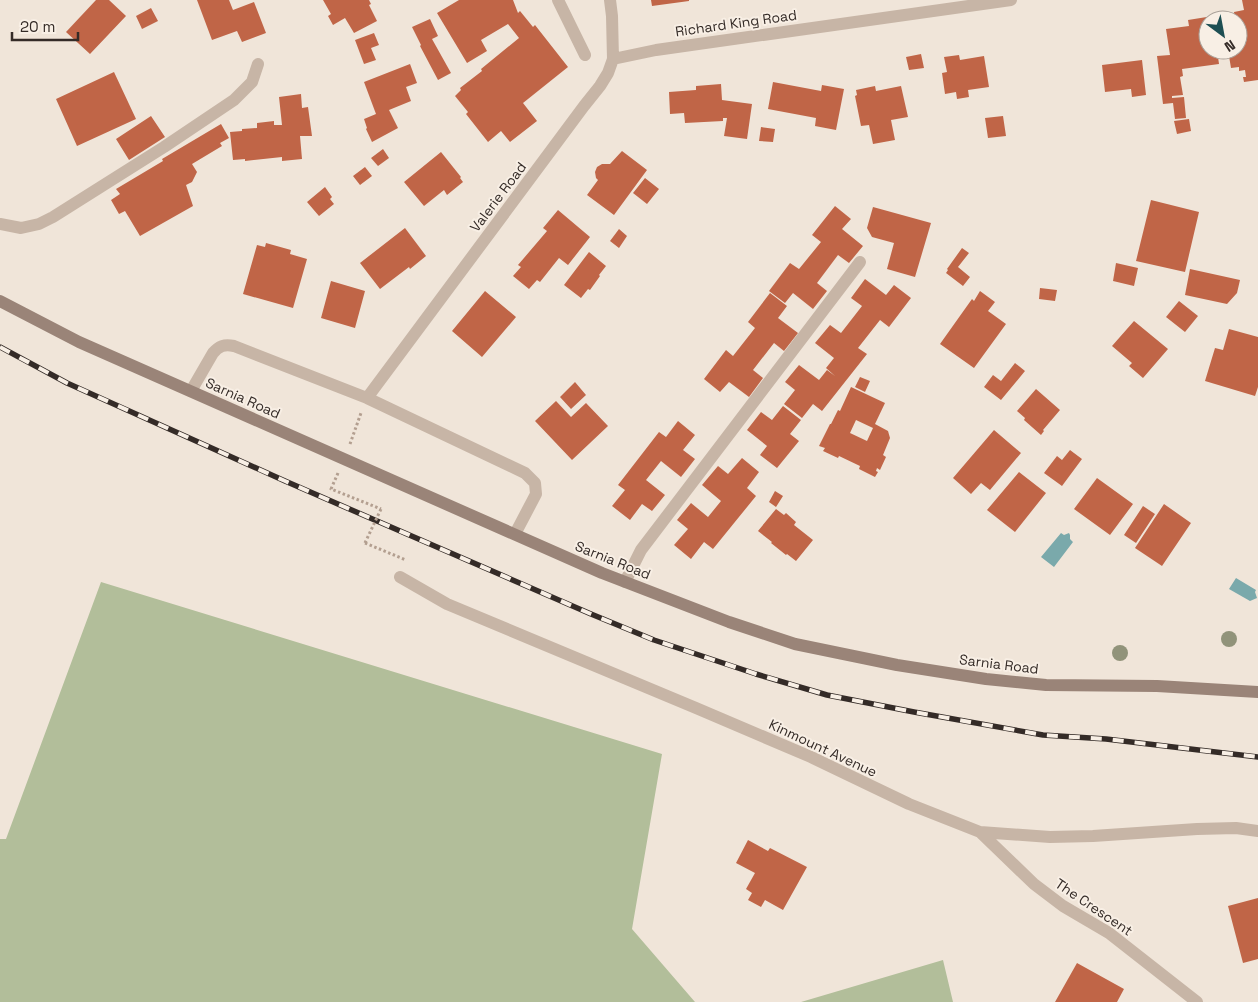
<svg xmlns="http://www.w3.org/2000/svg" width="1258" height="1002" viewBox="0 0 1258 1002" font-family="'Space Grotesk',sans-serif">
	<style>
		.green { fill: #b2be9a }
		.water { fill: #7aa9ab }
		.building { fill: #c06547; fill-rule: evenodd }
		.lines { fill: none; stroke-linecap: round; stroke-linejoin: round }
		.path { stroke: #b39f90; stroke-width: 3; stroke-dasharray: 2.5 2.5; stroke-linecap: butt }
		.service { stroke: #c7b5a6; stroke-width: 12 }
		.minor { stroke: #c7b5a6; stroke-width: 12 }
		.secondary { stroke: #9a8478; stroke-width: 12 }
		.rail-casing { stroke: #342b27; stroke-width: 5.5 }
		.rail { stroke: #f8efe5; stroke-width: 4; stroke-dasharray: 11; stroke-linecap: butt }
		.path-bridge { stroke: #b39f90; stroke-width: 3; stroke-dasharray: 2.5 2.5; stroke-linecap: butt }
		.tree { fill: #91937a }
		.labels { text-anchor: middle; stroke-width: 4; stroke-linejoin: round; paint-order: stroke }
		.street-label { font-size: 14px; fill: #342b27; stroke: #f8efe5 }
	</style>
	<rect width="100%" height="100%" fill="#f0e5d9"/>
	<path class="green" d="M101 582 662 754 632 929 695 1002H0V839H6Z
		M943 960 953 1002H801Z"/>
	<path class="water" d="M1061 533 1064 535 1069 533 1070 535V539L1073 542 1054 567 1041 557Z
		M1236 578 1256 590 1255 592 1257 598 1250 601 1229 589Z"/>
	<path class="building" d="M96 0H109L126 16 90 54 66 32Z
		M197 0H229L233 10 254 2 266 33 242 42 237 31 212 40Z
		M323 0H369L371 4 369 5 377 21 354 33 345 18 333 25 328 16 331 14Z
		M459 0H513L518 13 520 11 533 27 535 25 568 67 523 103 537 121 510 142 501 131 488 142 466 114 468 112 455 96 461 90 460 88 482 71 481 69 519 38 508 24 481 40 487 51 467 63 437 13Z
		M651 0H689V1L652 6Z
		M1242 0H1258V80L1244 82 1243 77H1246L1245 70 1239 71V67L1231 68 1228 50H1238V20H1235L1234 12 1244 10Z
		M151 8 158 21 142 29 136 16Z
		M1213 16V20H1208V50H1217L1219 64 1182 69 1183 76 1180 77 1183 95 1172 96V98L1184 97 1186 118 1175 119 1173 103 1163 104 1157 56 1170 55 1166 29 1189 26 1188 20Z
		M430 19 438 36 432 39 451 73 438 80 420 46 421 45 412 27Z
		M374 33 379 45 371 48 376 60 364 64 355 40Z
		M921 54 924 68 909 70 906 57Z
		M959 55 960 60 984 56 989 87 968 90 969 97 957 99 956 92 945 94 942 73 947 72 944 57Z
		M1142 60 1146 95 1132 97 1131 89 1105 92 1102 65Z
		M410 64 417 83 406 87 411 101 389 110 398 128 372 142 366 129 367 128 364 119 376 114 364 82Z
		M114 72 136 119 77 146 56 99Z
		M773 82 821 91 822 85 844 89 836 130 815 126 816 118 768 109Z
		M721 84 722 100 752 104 747 139 724 136 727 118H723V121L685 123 684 113 670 114 669 92 696 90V86Z
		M875 86 876 91 901 86 908 117 891 120 895 140 873 144 869 125 861 126 855 96 857 95 856 90Z
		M301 94 302 108 308 107 312 136H300L302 159 282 161V157L245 161V159L233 160 230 132 242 131V129L257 128V123L274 121V125H282L279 97Z
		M151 116 165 137 129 160 116 139Z
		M1003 116 1006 136 988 138 985 118Z
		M1189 119 1191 131 1177 134 1174 121Z
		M221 124 229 138 220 143 222 146 192 164 197 172 192 182 186 185 193 206 140 236 125 211 119 214 111 200 120 194 116 189 163 161 162 159Z
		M761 127 775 129 773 142 759 141Z
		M383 149 389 158 378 166 371 158Z
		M622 151 647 170 614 215 587 195 598 180 596 178 595 172 597 167 602 164H610Z
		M441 152 461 177 460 178 463 182 447 195 444 190 424 206 404 182Z
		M365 167 372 176 360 185 353 176Z
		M645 178 659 189 647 204 633 193Z
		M325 187 332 197 330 199 334 204 319 216 307 202Z
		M1151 200 1199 212 1185 272 1136 261Z
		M835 206 851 219 842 229 863 246 849 263 838 255 817 283 827 291 813 309 793 293 785 303 769 291 790 263 799 269 821 242 812 235Z
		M873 207 931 223 915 277 887 269 894 243 872 237 867 228Z
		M558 210 590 237 568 265 559 258 540 282 537 280 529 289 513 276 521 267 518 265 547 231 543 228Z
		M405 228 426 256 410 269 409 267 380 289 360 263Z
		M619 229 627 236 619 248 610 241Z
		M266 243 291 250 290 254 307 259 293 308 243 294 257 245 265 247Z
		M962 248 969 253 958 267 970 277 963 286 946 273 948 270 947 269Z
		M589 252 606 266 599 275 600 276 590 290 588 289 581 298 564 285Z
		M1116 263 1138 268 1134 286 1113 281Z
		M1190 269 1240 280 1237 293 1227 304 1185 295Z
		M865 279 886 295 894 285 911 298 889 327 880 320 858 348 867 354 822 411 813 404 802 418 784 404 795 390 785 382 799 365 819 380 827 370 835 376 826 368 834 358 815 343 830 325 841 333 862 306 851 298Z
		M331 281 365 291 355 328 321 318Z
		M1040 288 1057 290 1055 301 1039 299Z
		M485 291 516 317 482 357 452 331Z
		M980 291 995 302 988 311 1006 324 974 368 940 344 972 299 974 301Z
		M770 293 787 306 778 318 798 333 784 351 774 343 753 370 763 378 749 397 729 382 720 392 704 379 726 350 733 356 755 328 748 322Z
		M1179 301 1198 316 1185 332 1166 317Z
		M1134 321 1168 349 1143 378 1129 366 1132 363 1112 346Z
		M1229 329 1258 337V387L1255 396 1205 381 1215 348 1223 350Z
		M1015 363 1025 371 1001 400 984 387 993 375 1001 381Z
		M860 377 870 381 865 392 855 387Z
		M575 382 586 395 571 409 560 397Z
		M851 387 885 403 875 424 888 431 890 438 883 455 886 457 880 470 877 468 876 471 878 472 875 477 859 469 860 466 839 456 838 458 823 451 825 448 819 446 830 424H831L838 410 840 411ZM856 420 873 428 867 441 850 433Z
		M1036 389 1060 410 1043 430 1044 431 1041 435 1024 420 1025 418 1017 411Z
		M556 401 571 417 586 403 608 426 572 460 535 421Z
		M783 406 801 420 790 434 799 441 777 468 760 455 767 446 747 430 761 412 772 420Z
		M678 421 695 435 683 450 695 459 681 477 661 461 646 480 665 495 652 511 642 504 630 520 612 506 625 490 618 485 659 432 666 437Z
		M994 430 1021 453 990 490 981 483 971 494 953 478Z
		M1070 450 1082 459 1062 486 1044 473 1057 456 1062 460Z
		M742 458 759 472 747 488 756 496 713 549 704 542 691 559 674 545 688 529 677 520 691 503 708 517 721 501 702 485 718 466 728 474Z
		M1019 472 1046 493 1015 532 987 510Z
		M1097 478 1133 504 1110 535 1074 509Z
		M775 491 783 496 776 507 769 502Z
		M1164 504 1191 523 1162 566 1135 548Z
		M1143 506 1155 514 1136 543 1124 535Z
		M776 509 784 515 786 513 796 522 794 525 813 540 796 561 787 554 786 555 771 543 772 542 758 531Z
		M748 840 768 851 770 848 807 867 783 910 765 900 761 907 748 900 752 893 746 889 755 873 736 863Z
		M1258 898V959L1243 963 1228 906Z
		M1077 963 1124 989 1117 1002H1055Z"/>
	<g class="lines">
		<path class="path" d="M350 444 361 413
			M338 473 331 489 381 509
			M365 543 406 560"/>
		<path class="service" d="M558 0 585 55"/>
		<path class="minor" d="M613 59 656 50 1011 0
			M0 224 21 228 39 224 53 217 164 147 234 100 252 82 258 64
			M191 391 213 353C219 346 224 344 234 346L367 398 525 473 535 483 536 494 515 534
			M367 398 584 106 600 86 608 73 613 59 612 16 610 0
			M400 577 447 604 696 708 811 757 909 804 980 832 1050 837 1093 836 1197 829 1236 828 1258 831
			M625 582 641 550 860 262
			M980 832 1034 884 1063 906 1109 933 1197 1002"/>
		<path class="secondary" d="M0 301 79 342 602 573 729 622 795 644 897 665 986 679 1046 685 1157 686 1258 692"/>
		<defs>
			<path id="rail" d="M0 347 67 383 285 481 591 614 654 640 756 674 827 695 914 712 1043 735 1106 739 1258 757"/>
		</defs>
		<use href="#rail" class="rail-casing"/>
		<use href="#rail" class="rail"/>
		<path class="path-bridge" d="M365 543 381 509"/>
	</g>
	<g class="tree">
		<circle cx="1229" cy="639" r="8"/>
		<circle cx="1120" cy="653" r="8"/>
	</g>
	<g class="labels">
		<g class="street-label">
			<text transform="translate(736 23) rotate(-8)" y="5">Richard King Road</text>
			<text transform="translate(498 197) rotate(-53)" y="5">Valerie Road</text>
			<text transform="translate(243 398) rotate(24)" y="5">Sarnia Road</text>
			<text transform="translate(613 560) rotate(22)" y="5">Sarnia Road</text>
			<text transform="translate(999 664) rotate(7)" y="5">Sarnia Road</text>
			<text transform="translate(823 748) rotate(25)" y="5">Kinmount Avenue</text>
			<text transform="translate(1094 907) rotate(34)" y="5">The Crescent</text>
		</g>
	</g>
	<g transform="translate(1223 35) rotate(148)"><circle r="24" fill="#f8efe5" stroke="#aaa199"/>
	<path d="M0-4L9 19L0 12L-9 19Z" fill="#1e4f53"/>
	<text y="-8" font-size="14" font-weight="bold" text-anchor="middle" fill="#342b27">N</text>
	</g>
	<path d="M12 32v8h66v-8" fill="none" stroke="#342b27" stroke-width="2.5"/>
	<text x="20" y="32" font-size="15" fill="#342b27" stroke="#f8efe5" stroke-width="4" paint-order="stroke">20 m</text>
</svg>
